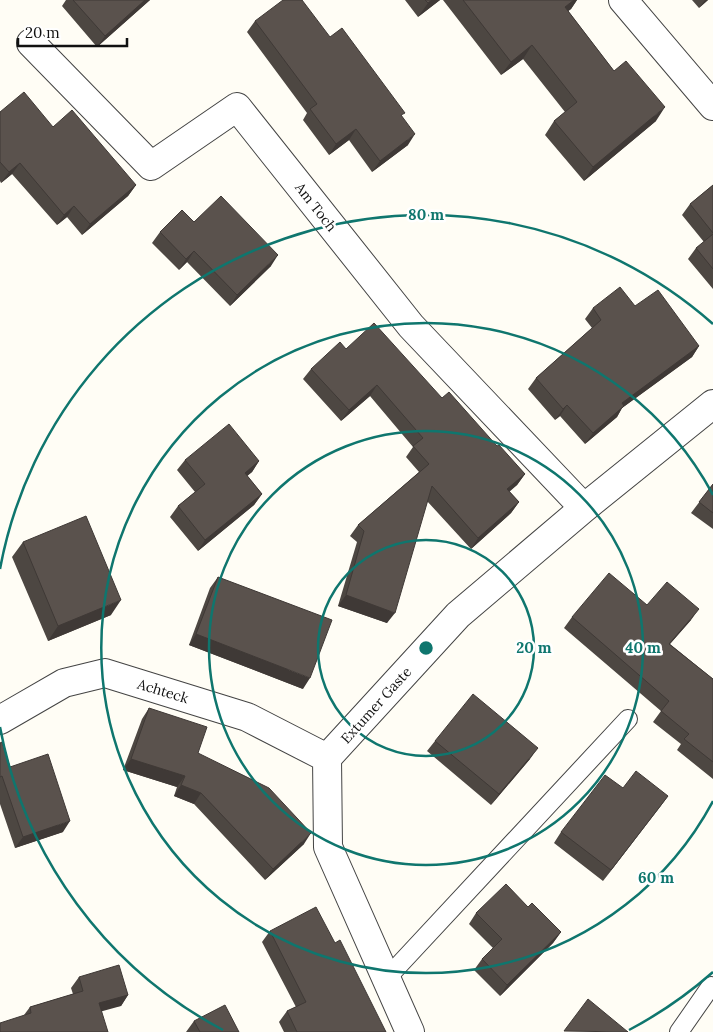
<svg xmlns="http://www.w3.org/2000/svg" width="713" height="1032" viewBox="0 0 713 1032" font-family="Lora,serif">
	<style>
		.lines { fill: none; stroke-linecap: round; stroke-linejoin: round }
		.lane-casing { stroke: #444; stroke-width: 20 }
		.street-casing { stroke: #444; stroke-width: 30 }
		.lane { stroke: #fff; stroke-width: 18 }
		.street { stroke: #fff; stroke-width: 28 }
		.wall { fill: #4d4742 }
		.shaded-wall { fill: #3f3936 }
		.building { fill: #5a524d; stroke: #3f3936 }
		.ring { fill: none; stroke: #0f766e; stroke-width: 2.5 }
		.labels { text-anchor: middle; stroke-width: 5; stroke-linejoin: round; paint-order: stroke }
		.street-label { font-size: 14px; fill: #111; stroke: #fff }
		.centre { fill: #0f766e; stroke: #fff; stroke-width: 2.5 }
		.ring-label { font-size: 15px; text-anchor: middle; font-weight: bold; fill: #0f766e; stroke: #fff; stroke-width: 5; stroke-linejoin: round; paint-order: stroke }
	</style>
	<rect width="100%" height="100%" fill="#fffdf5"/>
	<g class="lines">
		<defs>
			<path id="lane" d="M386 979 628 719
				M679 1032 711 986"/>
			<path id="street" d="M623 0 713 106
				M31 43 151 166 237 107 411 326 584 508
				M0 720 64 683 105 673 247 717 327 758
				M410 1032 328 847 327 758 458 615 584 508 713 404"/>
		</defs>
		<use href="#lane" class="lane-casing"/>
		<use href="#street" class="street-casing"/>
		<use href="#lane" class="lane"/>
		<use href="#street" class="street"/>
	</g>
	<path class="wall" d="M66 0H150L97 47 62 6Z
		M405 0H440L418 17Z
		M443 0H577L571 9 568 11 614 71 656 121 584 181 545 135 554 121 565 112 523 59 501 75Z
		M692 0H708L699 8Z
		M255 21 330 37 402 117 408 145 372 172 349 140 329 155 303 120 307 113 247 32Z
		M0 112 53 127 136 185 128 196 82 235 67 217 57 225 12 174 1 183 0 181Z
		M713 185V289L688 259 696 248 704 242 682 215 690 204Z
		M194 222 271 266 230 306 187 262 179 270 152 243 160 232Z
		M635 306 699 346 692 357 622 408 617 417 585 444 560 416 555 420 528 389 536 378 592 328 585 319 593 308Z
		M346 349 442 398 497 446 525 474 517 485 509 491 519 502 511 513 471 549 427 501 387 623 338 606 357 542 350 536 358 525 419 472 406 457 413 447 370 396 341 421 303 379 311 369Z
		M185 460 259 461 252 472 247 476 262 494 254 505 198 551 170 517 178 506 195 492 177 470Z
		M713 484V529L691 513Z
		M23 542 111 615 48 641 12 557Z
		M218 577 303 689 189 645 210 588Z
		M647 605 691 620 670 644 713 679V779L677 750 681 744 653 722 661 711 564 628 572 617Z
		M149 708 198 753 304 844 265 880 194 804 174 796 177 787 123 770 142 719Z
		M435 741 530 759 491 805 427 751Z
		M0 743 10 767 63 832 15 848 0 804Z
		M623 788 668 796 603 881 554 843 561 832Z
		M528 907 561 932 553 943 500 996 474 970 482 959 493 948 469 924 476 913Z
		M270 931 335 943 386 1032H284L279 1022 287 1011 296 1007 262 942Z
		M79 977 128 995 121 1006 24 1015 30 1007 73 994 71 988Z
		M194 1021 239 1032H186Z"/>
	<path class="shaded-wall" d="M145 0H150L97 47 105 36Z
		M432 0H440L418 17 428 3Z
		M574 0H577L571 9 555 21 565 7Z
		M705 0H708L699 8Z
		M532 45 523 59 501 75 511 62Z
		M665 107 656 121 584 181 593 167Z
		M356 129 349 140 329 155 336 144Z
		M415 134 408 145 372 172 380 161Z
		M20 163 12 174 1 183 9 172Z
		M136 185 128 196 82 235 90 224Z
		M74 206 67 217 57 225 64 215Z
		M194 251 187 262 179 270 186 259Z
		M278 255 271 266 230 306 237 295Z
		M699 346 692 357 622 408 617 417 585 444 593 433 622 403Z
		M377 385 370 396 341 421 349 410Z
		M567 405 560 416 555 420 563 409Z
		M259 461 252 472 237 484 245 473Z
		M525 474 517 485 500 500 507 489Z
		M262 494 254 505 198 551 205 540Z
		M519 502 511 513 471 549 478 538Z
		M346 595 395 613 387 623 338 606Z
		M121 600 111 615 48 641 58 626Z
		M699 609 691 620 661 654 669 644Z
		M196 634 310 678 303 689 189 645Z
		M538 748 530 759 491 805 499 794Z
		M131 759 185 776 177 787 123 770Z
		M181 785 201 793 194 804 174 796Z
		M668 796 660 807 603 881 611 870Z
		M70 821 63 832 15 848 23 837Z
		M311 833 304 844 265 880 273 869Z
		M561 932 553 943 500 996 507 985Z
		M128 995 121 1006 92 1014 99 1003Z"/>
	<path class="building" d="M73 0H145L105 36Z
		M283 0H302L330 37 342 28 405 113 401 115 415 134 380 161 356 129 336 144 310 109 317 104 255 21Z
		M425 0H432L428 3Z
		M463 0H574L565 7 614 71 626 61 665 107 593 167 554 121 577 102 532 45 511 62Z
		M24 92 53 127 72 110 136 185 90 224 74 206 64 215 20 163 9 172 0 162V112Z
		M713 185V233L690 204Z
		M221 196 278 255 237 295 194 251 186 259 160 232 182 210 194 222Z
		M713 234V269L696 248Z
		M620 287 635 306 658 290 699 346 622 403 624 406 593 433 567 405 563 409 536 378 601 320 593 308Z
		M374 323 442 398 449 392 497 446 499 445 525 474 507 489 519 502 478 538 432 486 395 613 346 595 364 531 358 525 429 464 413 446 423 438 377 385 349 410 311 369 340 342 346 349Z
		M229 424 259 461 245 473 262 494 205 540 178 506 205 484 185 460Z
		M713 484V513L699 502Z
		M86 516 121 600 58 626 23 542Z
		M609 573 647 605 667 582 699 609 669 644 713 679V762L684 739 689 734 661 711 669 701 572 617Z
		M218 577 332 620 310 678 196 634Z
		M473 694 538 748 499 794 435 741Z
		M149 708 207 727 198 753 269 788 311 833 273 869 201 793 181 785 185 776 131 759Z
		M2 742 10 767 48 754 70 821 23 837 2 776 0 777V743Z
		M636 771 668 796 611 870 561 832 605 775 623 788Z
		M506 884 528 907 532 903 561 932 507 985 482 959 502 939 476 913Z
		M316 907 335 943 340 940 386 1032H297L287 1011 306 1002 270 931Z
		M119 965 128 995 99 1003 108 1032H0V1023L31 1013 30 1007 83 991 79 977Z
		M588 999 628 1032 564 1031Z
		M225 1005 239 1032H200L194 1021Z"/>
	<g class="ring">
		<circle cx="426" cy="648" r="108"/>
		<circle cx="426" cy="648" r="217"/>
		<path d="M713 801A325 325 0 1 1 713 495"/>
		<path d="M713 972A433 433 0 0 1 629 1030M223 1030A433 433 0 0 1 0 727M0 569A433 433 0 0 1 713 324"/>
	</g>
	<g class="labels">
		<g class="street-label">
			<text transform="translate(316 207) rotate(52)" y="5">Am Toch</text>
			<text transform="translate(163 691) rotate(17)" y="5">Achteck</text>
			<text transform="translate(376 705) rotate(-48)" y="5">Extumer Gaste</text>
		</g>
	</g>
	<circle cx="426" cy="648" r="8" class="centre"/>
	<g class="ring-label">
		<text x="426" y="220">80 m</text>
		<text x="534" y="653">20 m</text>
		<text x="643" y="653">40 m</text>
		<text x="656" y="883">60 m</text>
	</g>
	<path d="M18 38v8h109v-8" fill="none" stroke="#111111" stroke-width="2.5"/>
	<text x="25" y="38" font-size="15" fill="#111111" stroke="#ffffff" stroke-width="4" paint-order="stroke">20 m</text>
</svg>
